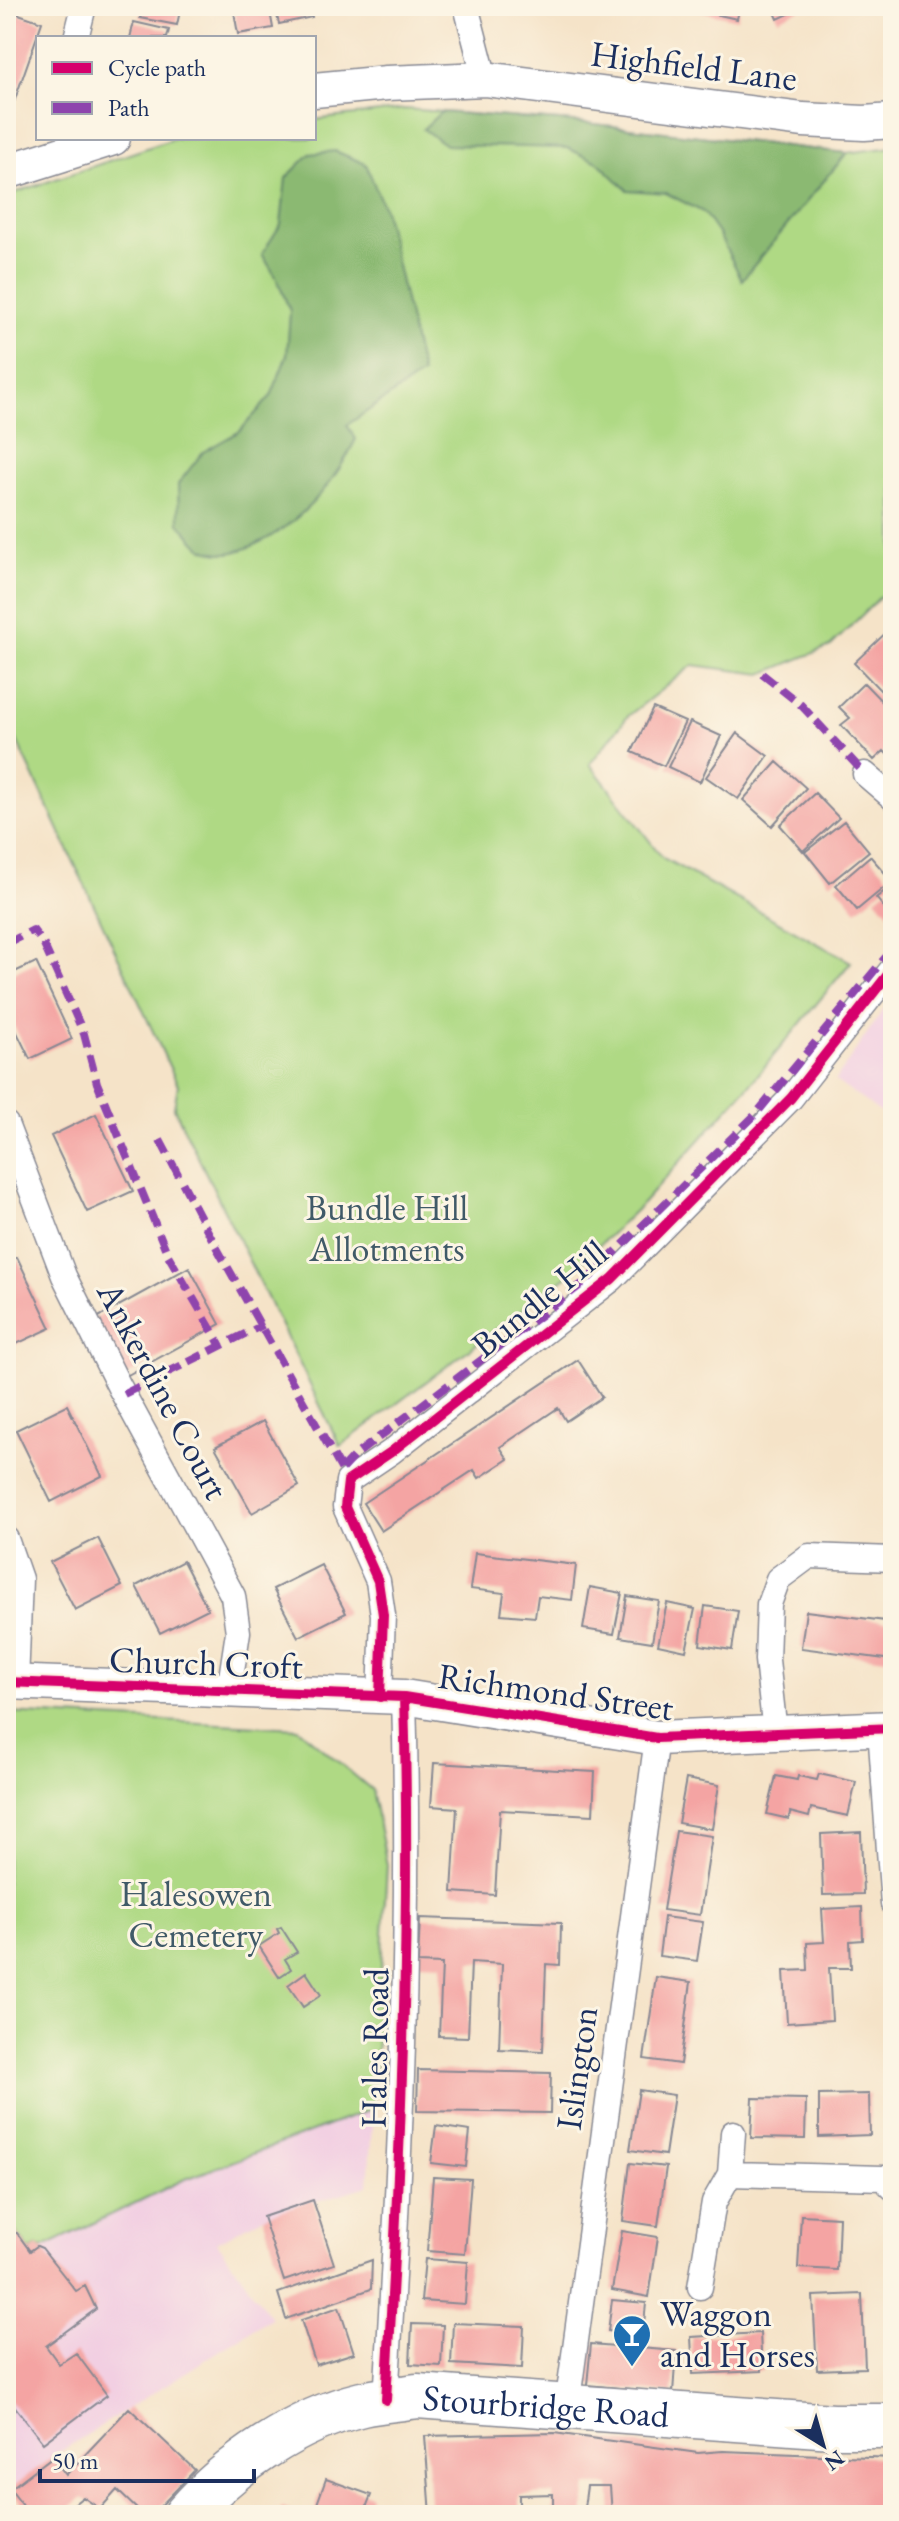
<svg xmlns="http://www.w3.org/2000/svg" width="899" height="2521" viewBox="0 0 899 2521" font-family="'EB Garamond',serif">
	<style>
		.built { fill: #f2cfe2 }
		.green { fill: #afd984; stroke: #658471; stroke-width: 2 }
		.forest { fill: #8bb972; stroke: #537468; stroke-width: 2 }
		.building { fill: #f4a4a3 }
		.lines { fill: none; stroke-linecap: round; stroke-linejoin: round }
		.street-casing { stroke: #888993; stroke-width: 27 }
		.secondary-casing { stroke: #888993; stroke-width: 37 }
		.highway-casing { stroke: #888993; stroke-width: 47 }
		.street { stroke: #fff; stroke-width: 24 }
		.secondary { stroke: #fff; stroke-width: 34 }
		.highway { stroke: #fff; stroke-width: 44 }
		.quiet { stroke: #8e44ad; stroke-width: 8; stroke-dasharray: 16 8; stroke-linecap: butt }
		.cycleway-casing { stroke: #fcf5e5; stroke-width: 15 }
		.cycleway { stroke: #d6006c; stroke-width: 10 }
		.labels { text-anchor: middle; stroke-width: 6; stroke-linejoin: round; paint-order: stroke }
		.street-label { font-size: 36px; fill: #1b2f5e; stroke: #fcf5e5 }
		.park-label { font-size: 36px; fill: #405a68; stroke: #fcf5e5 }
		.poi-label { font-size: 36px; fill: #1b2f5e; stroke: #fcf5e5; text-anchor: start }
	</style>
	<rect width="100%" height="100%" fill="#fcf5e5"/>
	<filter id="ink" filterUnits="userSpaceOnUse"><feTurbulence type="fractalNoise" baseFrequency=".0125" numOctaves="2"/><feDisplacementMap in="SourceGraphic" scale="16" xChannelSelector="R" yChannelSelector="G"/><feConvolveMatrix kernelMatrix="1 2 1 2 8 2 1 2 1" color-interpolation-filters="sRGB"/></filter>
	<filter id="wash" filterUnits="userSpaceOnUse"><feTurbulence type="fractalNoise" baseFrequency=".006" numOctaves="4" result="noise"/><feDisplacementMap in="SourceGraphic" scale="32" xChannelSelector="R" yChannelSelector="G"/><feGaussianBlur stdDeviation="1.8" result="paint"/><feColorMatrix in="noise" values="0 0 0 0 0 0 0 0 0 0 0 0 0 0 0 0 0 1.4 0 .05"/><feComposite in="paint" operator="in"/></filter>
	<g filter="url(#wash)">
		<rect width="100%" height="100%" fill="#f5e3c8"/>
		<path class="built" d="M893 995V1121L835 1081Z
			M373 2109 368 2186 263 2217 217 2242 271 2318 52 2457 6 2492V2233H17L42 2248 183 2180Z"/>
		<path class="green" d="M405 109 586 123 846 153 893 147V584L831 646 762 674 693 665 628 716 590 764 663 858 851 962 752 1082 640 1206 566 1277 340 1446 174 1108 178 1085 6 717V196L176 138H314V120Z
			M6 1713 298 1728 372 1790 387 1865 373 2109 183 2180 42 2248 37 2246 30 2251 17 2233H6Z"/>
		<path class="forest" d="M441 112 586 123 847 153 742 280 719 235 703 212 666 193 627 190 598 162 567 148 446 145 423 129Z
			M335 151 366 164 384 209 422 374 347 425 356 439C334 484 303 521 257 544 238 552 225 557 204 549 195 544 186 530 179 523L178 484 203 452 240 431 271 396 287 355 290 311 277 279 262 254 281 224 286 178 310 154Z"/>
		<g id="blocks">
			<path class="building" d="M143 6H181L177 25 140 18Z
				M233 6H269L273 28 238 34Z
				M275 6H310L312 17 279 24Z
				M679 6H740L737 19Z
				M772 6H806L778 19Z
				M10 11 42 22 14 102 6 100V22Z
				M134 22 169 30 167 38H130Z
				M893 626V679L881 691 854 663Z
				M864 683 893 713V760L884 751 874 760 841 725 850 718 839 707Z
				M653 708 685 722 664 766 632 752Z
				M690 722 721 736 700 782 668 767Z
				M737 733 768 756 738 799 706 777Z
				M777 762 806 788 772 826 743 800Z
				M815 793 839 818 803 851 780 825Z
				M844 821 869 851 830 883 805 852Z
				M870 856 892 881 857 910 836 885Z
				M893 884V918L876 898Z
				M36 962 72 1039 30 1059 6 1010V976Z
				M96 1114 133 1191 87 1212 51 1136Z
				M17 1257 51 1328 10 1347 6 1338V1262Z
				M189 1267 220 1324 126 1376 95 1319Z
				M578 1360 602 1397 566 1421 558 1408 500 1447 508 1459 479 1478 474 1470 381 1531 363 1503Z
				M67 1405 102 1476 51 1502 16 1430Z
				M263 1421 299 1486 252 1513 215 1447Z
				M98 1538 122 1586 75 1610 50 1562Z
				M475 1553 576 1565 572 1600 538 1596 535 1617 501 1614 504 1593 470 1589Z
				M183 1561 208 1609 160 1633 136 1586Z
				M321 1565 346 1613 298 1637 273 1589Z
				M590 1587 622 1593 614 1634 583 1629Z
				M627 1596 659 1601 652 1642 620 1637Z
				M667 1603 695 1609 686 1651 658 1645Z
				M705 1606 738 1611 732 1650 700 1645Z
				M806 1611 893 1622V1660L801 1648Z
				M434 1763 595 1772 593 1815 500 1810 495 1895 452 1892 457 1808 431 1806Z
				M819 1774 856 1782 848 1816 811 1808 809 1817 790 1812 789 1819 767 1814 776 1776 797 1780 798 1776 817 1780Z
				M686 1779 719 1785 712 1829 678 1823Z
				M676 1831 712 1836 700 1915 663 1910Z
				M861 1832 863 1894 823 1895 821 1834Z
				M862 1907 863 1940 850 1941 851 1968H829L832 2020 787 2023 784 1971 808 1970 807 1943 824 1942 822 1909Z
				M664 1917 703 1922 697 1961 659 1956Z
				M420 1918 561 1923 560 1965 546 1964 543 2051 499 2049 502 1964 471 1962 468 2037 439 2036 442 1964 418 1963Z
				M281 1927 297 1952 285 1959 291 1969 279 1977 259 1946 279 1933 277 1929Z
				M306 1972 321 1995 303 2007 288 1985Z
				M656 1977 691 1982 680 2064 644 2059Z
				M418 2070 551 2073 550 2113 417 2111Z
				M639 2090 674 2095 665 2155 630 2150Z
				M869 2094 870 2135 819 2137V2095Z
				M753 2098 806 2099 805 2139 751 2138Z
				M436 2126 470 2131 466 2167 431 2163Z
				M630 2163 666 2167 658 2226 623 2221Z
				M433 2177 471 2179 465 2254 427 2251Z
				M313 2200 334 2264 284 2281 263 2217Z
				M801 2215 839 2217 837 2270 798 2268Z
				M622 2231 658 2237 649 2297 612 2290Z
				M8 2232 17 2233 30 2251 37 2246 42 2248 76 2291 85 2286 96 2309 46 2346 59 2364 76 2353 107 2395 43 2443 6 2395V2233Z
				M425 2259 468 2262 465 2304 421 2301Z
				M372 2260 371 2289 286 2319 278 2293Z
				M862 2294 865 2368 817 2370 813 2296Z
				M612 2300 646 2303 643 2335 608 2331Z
				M339 2307 354 2353 316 2365 301 2320Z
				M453 2323 524 2326 522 2368 451 2364Z
				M412 2324 443 2325 441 2366 410 2364Z
				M760 2333 762 2371 693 2374 691 2337Z
				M591 2344 676 2351 673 2393 587 2385Z
				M129 2408 195 2470 152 2515H143L117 2490 100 2509 83 2497 60 2515H30L10 2489 52 2457 66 2475Z
				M554 2433 698 2453 723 2451 893 2458V2515H612L610 2486H587L583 2515H553V2494L519 2495V2515H431L425 2436Z
				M326 2479 371 2495 363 2515H313Z
				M282 2508 300 2515H279Z"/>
		</g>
	</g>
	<g filter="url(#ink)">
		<use href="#blocks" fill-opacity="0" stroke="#888993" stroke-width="2"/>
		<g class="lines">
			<defs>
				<path id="street" d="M466 6 485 79
					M76 38 84 6
					M865 774 893 798
					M6 1124 64 1276 119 1386 233 1596 238 1632 229 1691
					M6 1539 20 1579 16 1683
					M380 1697 383 1615 378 1581 345 1507 348 1481 391 1452 612 1279 791 1098 893 968
					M880 1729 893 1904
					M775 1733 767 1660 769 1604 778 1579 809 1556 893 1559
					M730 2174 733 2133
					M700 2287 714 2202 730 2174 883 2178 893 2188
					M386 2400C400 2166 411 1932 404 1697
					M567 2407 657 1738"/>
				<path id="secondary" d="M314 90 387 83 485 79 803 120 864 123 893 121
					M6 172 113 138
					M6 1682 404 1697 657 1738 893 1728"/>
				<g id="highway">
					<path id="s1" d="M186 2515C230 2465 296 2420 362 2404 380 2400 398 2399 417 2396L833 2426H893"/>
				</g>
			</defs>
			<use href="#street" class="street-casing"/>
			<use href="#secondary" class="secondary-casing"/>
			<use href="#highway" class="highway-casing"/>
			<use href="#street" class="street"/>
			<use href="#secondary" class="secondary"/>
			<use href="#highway" class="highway"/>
			<path class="quiet" d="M762 674 801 705 865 774
				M6 944 33 930 43 943 84 1034 97 1083 168 1255 221 1346
				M160 1140 213 1241 344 1474
				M124 1394 263 1325
				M342 1469 354 1456 586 1281 756 1114 885 958H893"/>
			<defs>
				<path id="cycleway" d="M6 1682 404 1697 657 1738 893 1728
					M380 1697 383 1615 378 1581 345 1507 348 1481 391 1452 612 1279 791 1098 893 968
					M386 2400C400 2166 411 1932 404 1697"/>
			</defs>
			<use href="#cycleway" class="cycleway-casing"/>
			<use href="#cycleway" class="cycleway"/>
		</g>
	</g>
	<defs>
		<symbol id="bar-pin" viewBox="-11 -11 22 30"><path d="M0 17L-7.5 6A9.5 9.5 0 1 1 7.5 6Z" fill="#1f6fb2" stroke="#fcf5e5"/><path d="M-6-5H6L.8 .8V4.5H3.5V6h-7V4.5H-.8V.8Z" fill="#fff"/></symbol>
	</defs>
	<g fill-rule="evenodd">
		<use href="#bar-pin" x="610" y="2312" width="44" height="60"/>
	</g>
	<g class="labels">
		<g class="street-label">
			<text transform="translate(694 65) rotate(7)" y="13">Highfield Lane</text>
			<text transform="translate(539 1298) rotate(-39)" y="13">Bundle Hill</text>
			<text transform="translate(164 1390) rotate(62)" y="13">Ankerdine Court</text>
			<text transform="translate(206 1662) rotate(2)" y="13">Church Croft</text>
			<text transform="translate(556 1691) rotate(8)" y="13">Richmond Street</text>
			<text transform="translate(374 2048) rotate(-89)" y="13">Hales Road</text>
			<text transform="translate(576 2068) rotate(-82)" y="13">Islington</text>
			<text dy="13" stroke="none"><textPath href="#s1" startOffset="396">Stourbridge Road</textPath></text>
		</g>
		<g class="park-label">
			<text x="387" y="1220">Bundle Hill<tspan x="387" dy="41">Allotments</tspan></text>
			<text x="196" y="1906">Halesowen<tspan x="196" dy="41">Cemetery</tspan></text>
		</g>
		<g class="poi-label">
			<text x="660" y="2326">Waggon<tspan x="660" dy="41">and Horses</tspan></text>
		</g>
	</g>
	<rect width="899" height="2521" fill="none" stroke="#fcf5e5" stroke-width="32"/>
	<rect x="36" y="36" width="280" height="104" fill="#fcf5e5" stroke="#a2a6af" stroke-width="2"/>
	<rect x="52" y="62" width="40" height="12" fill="#d6006c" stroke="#a2a6af" stroke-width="2"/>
	<text x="108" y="76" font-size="24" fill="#1b2f5e">Cycle path</text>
	<rect x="52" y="102" width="40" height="12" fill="#8e44ad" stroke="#a2a6af" stroke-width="2"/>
	<text x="108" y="116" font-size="24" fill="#1b2f5e">Path</text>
	<g transform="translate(823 2445) rotate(143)" stroke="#fcf5e5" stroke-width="6" paint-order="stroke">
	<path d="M0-6L14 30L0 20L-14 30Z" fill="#1b2f5e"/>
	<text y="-12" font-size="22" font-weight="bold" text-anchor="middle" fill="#1b2f5e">N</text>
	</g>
	<path d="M40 2469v12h214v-12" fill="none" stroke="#1b2f5e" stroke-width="4"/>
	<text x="52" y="2469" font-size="24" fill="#1b2f5e" stroke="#fcf5e5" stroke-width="6" paint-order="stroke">50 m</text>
</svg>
